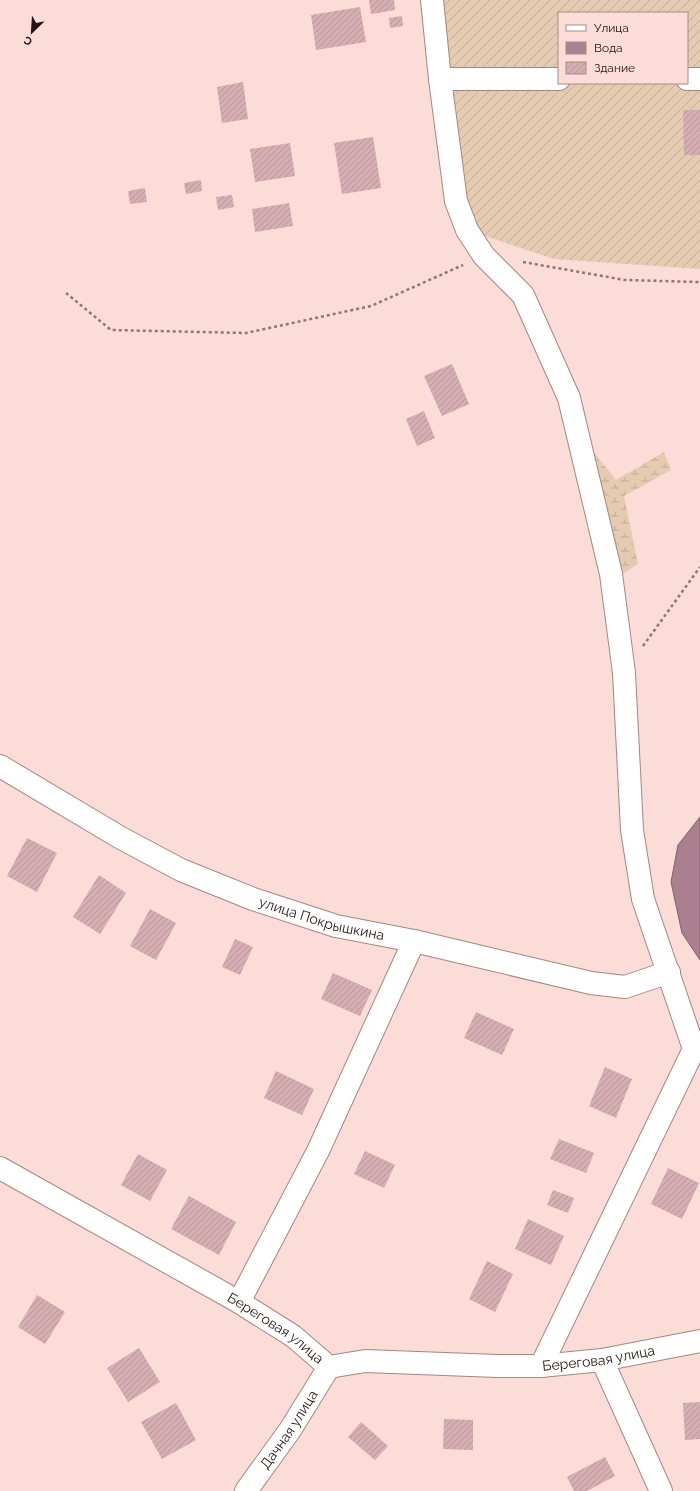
<svg xmlns="http://www.w3.org/2000/svg" width="700" height="1491" viewBox="0 0 700 1491" font-family="Raleway,sans-serif">
	<style>
		.wetland { fill: url(#wetland-marsh) }
		.garden { fill: url(#garden-furrows); fill-rule: evenodd }
		.water { fill: #aa8090; stroke: #81606a }
		.building { fill: url(#building-hatch) }
		.lines { fill: none; stroke-linecap: round; stroke-linejoin: round }
		.minor-casing { stroke: #a8857f; stroke-width: 24 }
		.path { stroke: #8d7773; stroke-width: 2.5; stroke-dasharray: 3 3; stroke-linecap: butt }
		.minor { stroke: #fff; stroke-width: 22 }
		.labels { text-anchor: middle; stroke-width: 4; stroke-linejoin: round; paint-order: stroke }
		.street-label { font-size: 14px; fill: #211412; stroke: #fbdcd6 }
	</style>
	<defs>
		<pattern id="wetland-marsh" width="20" height="14" patternUnits="userSpaceOnUse"><rect width="20" height="14" fill="#e5cbb1"/><path d="M1 5h8M5 5V1M11 12h8M15 12V8" fill="none" stroke="#c4ad97"/></pattern>
		<pattern id="garden-furrows" width="10" height="10" patternUnits="userSpaceOnUse"><rect width="10" height="10" fill="#e5cbb1"/><path d="M-1 1l2-2M0 10L10 0M9 11l2-2" fill="none" stroke="#c4ad97"/></pattern>
		<pattern id="building-hatch" width="6" height="6" patternUnits="userSpaceOnUse"><rect width="6" height="6" fill="#d4aeb2"/><path d="M-1 1l2-2M0 6l6-6M5 7l2-2" fill="none" stroke="#b69598"/></pattern>
	</defs>
	<rect width="100%" height="100%" fill="#fbdcd6"/>
	<path class="wetland" d="M589 446 616 480 664 452 671 470 624 496 638 564 623 574Z"/>
	<path class="garden" d="M432 0H700V269L554 259 467 230ZM559 13H687V83H559Z"/>
	<path class="water" d="M700 817V960L682 933 671 882 678 845Z"/>
	<path class="building" d="M369 0H394L395 10 371 14Z
		M360 7 366 42 316 50 311 15Z
		M402 16 403 26 390 28 389 18Z
		M243 82 248 119 222 123 217 87Z
		M683 110H700V155H684Z
		M373 137 381 188 342 194 334 143Z
		M290 143 295 176 255 182 250 149Z
		M201 180 202 191 186 194 184 183Z
		M145 188 147 202 130 204 128 191Z
		M232 195 234 207 218 210 216 197Z
		M289 203 293 226 255 232 252 209Z
		M452 364 469 404 442 416 424 376Z
		M424 411 435 438 417 446 406 419Z
		M27 838 57 853 37 892 7 876Z
		M99 875 126 893 100 934 73 917Z
		M150 909 176 923 156 960 130 946Z
		M235 939 253 947 240 975 222 967Z
		M333 973 372 990 360 1016 321 999Z
		M476 1012 514 1029 502 1055 464 1038Z
		M605 1067 632 1079 616 1118 589 1106Z
		M276 1071 314 1089 302 1115 264 1098Z
		M559 1139 594 1153 586 1173 550 1159Z
		M365 1151 395 1165 384 1188 354 1174Z
		M138 1154 167 1170 150 1201 121 1185Z
		M668 1168 699 1183 682 1219 651 1204Z
		M553 1190 574 1198 568 1213 547 1205Z
		M189 1196 236 1222 219 1255 171 1229Z
		M528 1219 564 1236 551 1265 515 1249Z
		M487 1261 513 1274 495 1312 469 1299Z
		M37 1295 65 1312 45 1344 18 1327Z
		M139 1348 160 1382 128 1402 107 1368Z
		M700 1402V1439L685 1440 683 1403Z
		M176 1403 196 1440 162 1459 141 1422Z
		M444 1419 473 1420V1450L443 1449Z
		M361 1422 388 1446 375 1460 348 1437Z
		M605 1457 615 1476 587 1491H574L567 1477Z"/>
	<g class="lines">
		<defs>
			<g id="minor">
				<path d="M432 0 440 79 456 201 467 230 484 256 523 295 569 398 611 574 624 673 632 830 643 899 694 1049 541 1366"/>
				<path d="M440 79H559"/>
				<path d="M687 79H700"/>
				<path id="s1" d="M0 766 121 838 181 870 253 899 336 926 414 941 591 983 625 987 669 972"/>
				<path id="s2" d="M0 1168 239 1302 293 1336 329 1367 365 1361 497 1366H541L602 1360 700 1341"/>
				<path d="M239 1302 318 1151 414 941"/>
				<path d="M602 1360 661 1491"/>
				<path id="s3" d="M246 1491 290 1430 329 1367"/>
			</g>
		</defs>
		<use href="#minor" class="minor-casing"/>
		<path class="path" d="M523 262 625 280 700 282
			M66 293 111 330 246 333 371 306 463 265
			M643 646 700 567"/>
		<use href="#minor" class="minor"/>
	</g>
	<g class="labels">
		<g class="street-label">
			<text dy="5" stroke="none"><textPath href="#s1" startOffset="358">улица Покрышкина</textPath></text>
			<text dy="5" stroke="none"><textPath href="#s2" startOffset="319">Береговая улица</textPath></text>
			<text dy="5" stroke="none"><textPath href="#s2" startOffset="656">Береговая улица</textPath></text>
			<text dy="5" stroke="none"><textPath href="#s3" startOffset="75">Дачная улица</textPath></text>
		</g>
	</g>
	<rect x="558" y="12" width="130" height="72" fill="#fbdcd6" stroke="#a48c88"/>
	<rect x="566" y="25" width="20" height="6" fill="#ffffff" stroke="#a48c88"/>
	<text x="594" y="32" font-size="12" fill="#211412">Улица</text>
	<rect x="566" y="42" width="20" height="12" fill="#aa8090" stroke="#a48c88"/>
	<text x="594" y="52" font-size="12" fill="#211412">Вода</text>
	<rect x="566" y="62" width="20" height="12" fill="url(#building-hatch)" stroke="#a48c88"/>
	<text x="594" y="72" font-size="12" fill="#211412">Здание</text>
	<g transform="translate(32 32) rotate(205)" stroke="#fbdcd6" stroke-width="3" paint-order="stroke">
	<path d="M0-3L7 15L0 10L-7 15Z" fill="#211412"/>
	<text y="-6" font-size="11" font-weight="bold" text-anchor="middle" fill="#211412">С</text>
	</g>
</svg>
